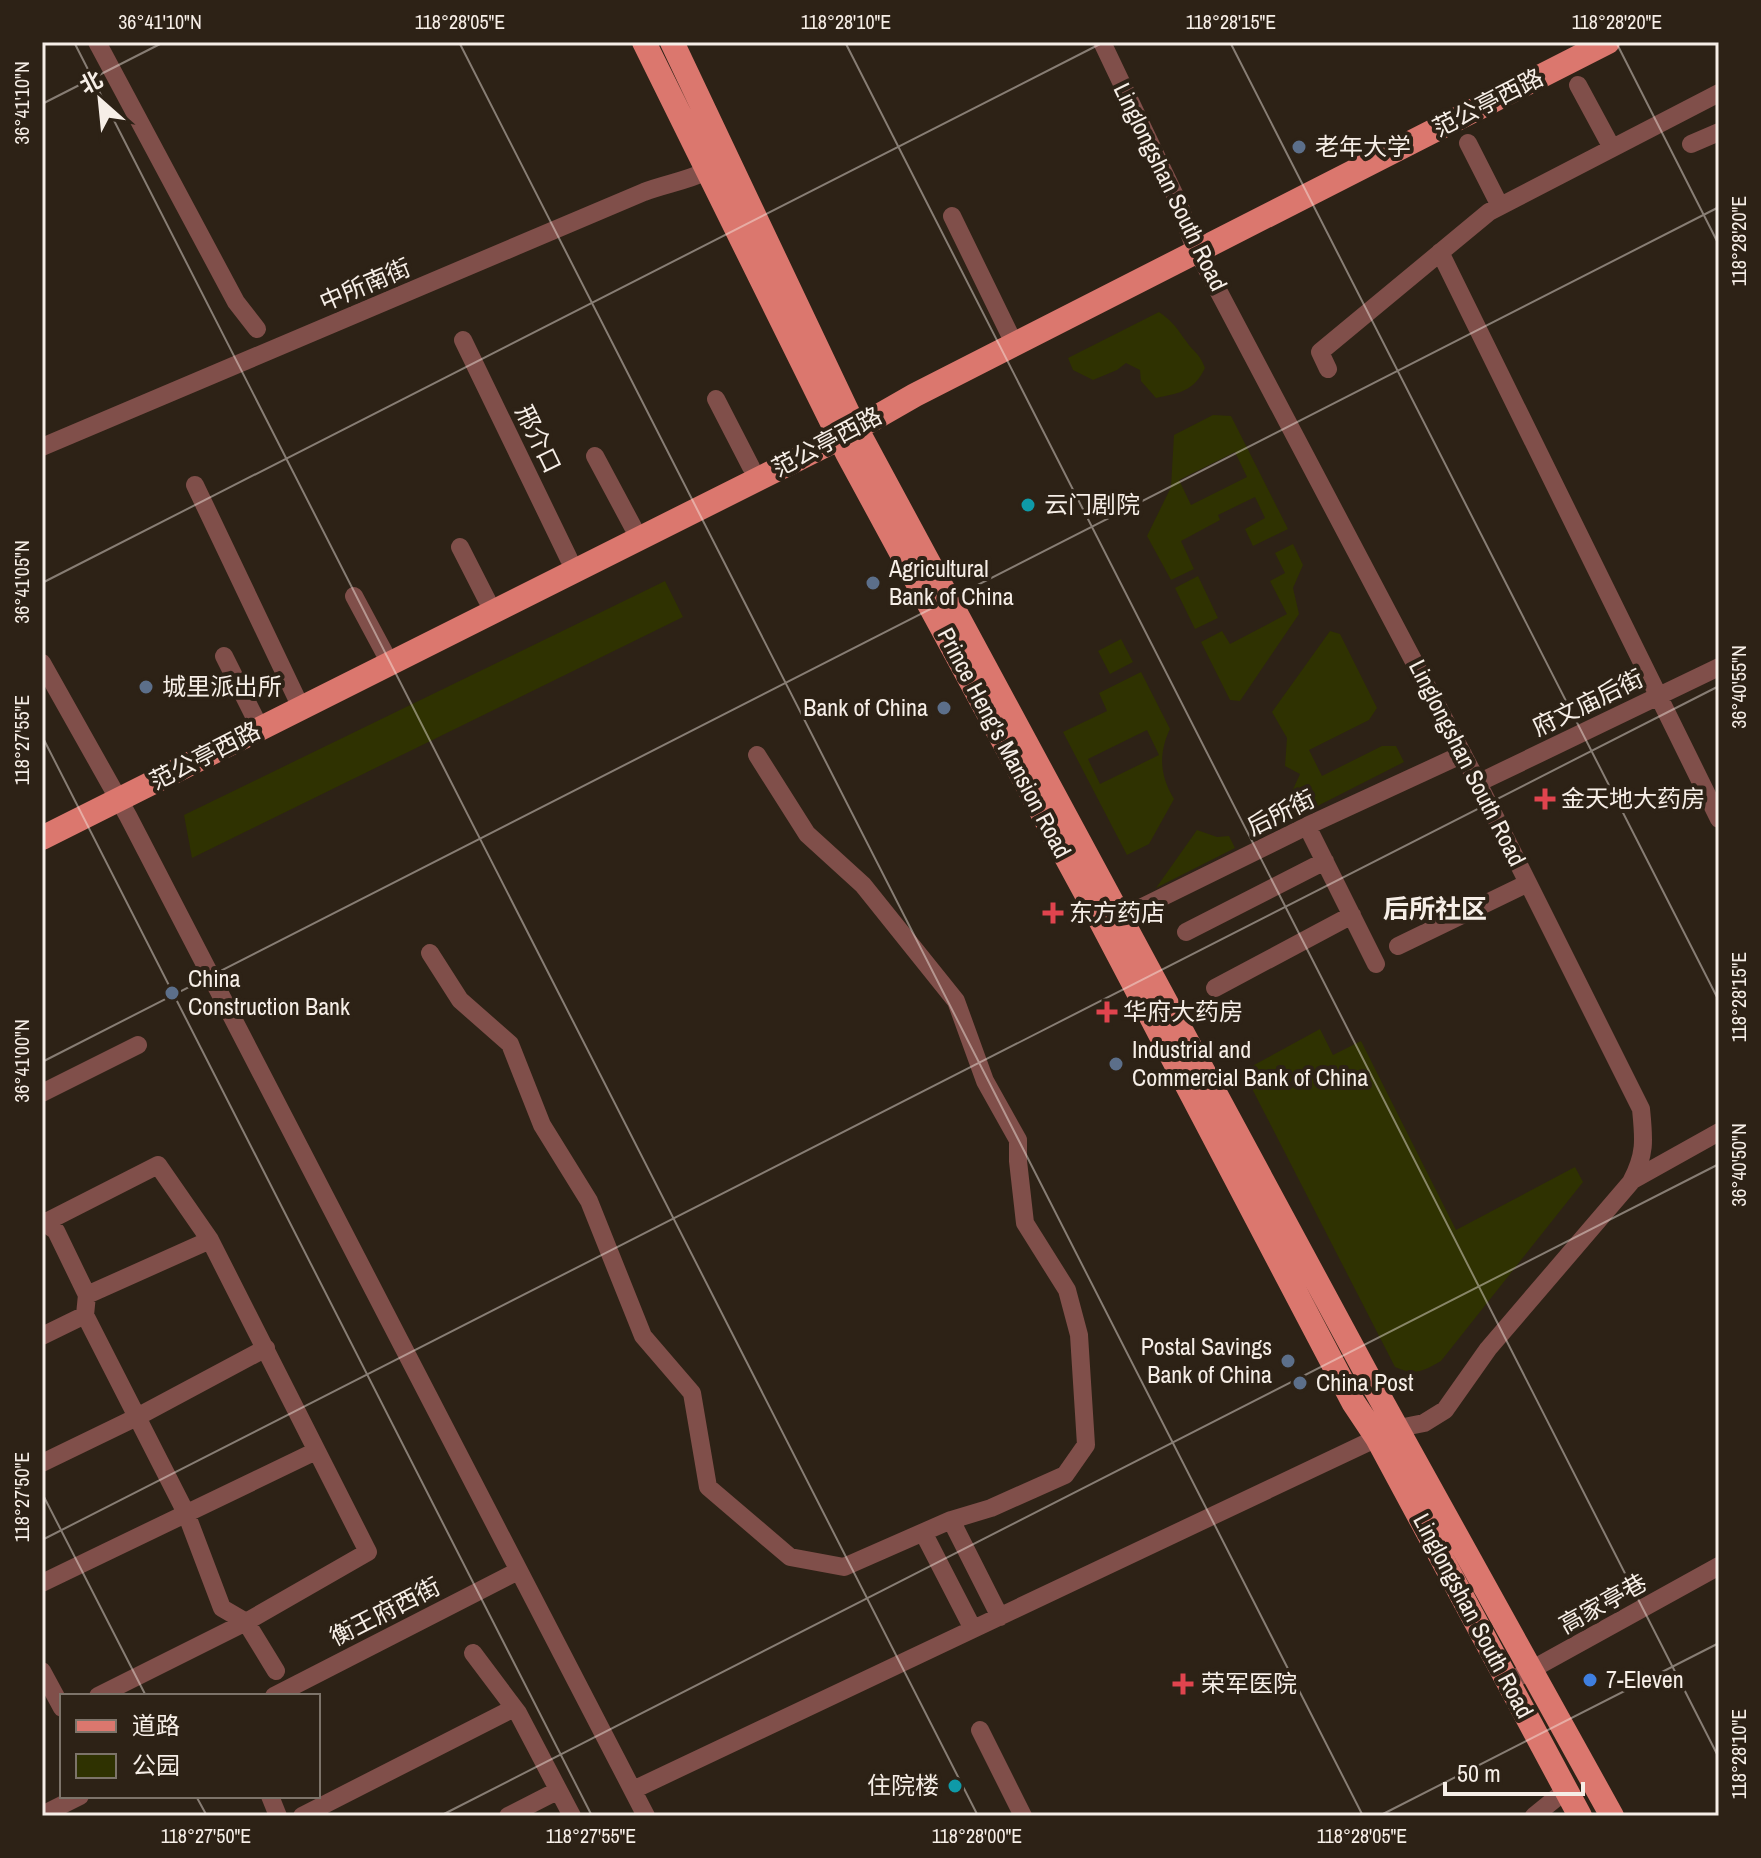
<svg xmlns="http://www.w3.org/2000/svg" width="1761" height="1858" viewBox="0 0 1761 1858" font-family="'Archivo Narrow','Noto Sans SC',sans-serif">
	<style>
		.green { fill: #2f3201; fill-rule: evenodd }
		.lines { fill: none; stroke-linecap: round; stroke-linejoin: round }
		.minor { stroke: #804f4a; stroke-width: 18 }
		.major { stroke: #db776e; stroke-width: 24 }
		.ticks { fill: none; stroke: #f6eee7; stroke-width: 2; stroke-opacity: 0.45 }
		.service-dot { fill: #5c6f8a; stroke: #2d2216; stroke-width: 3 }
		.culture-dot { fill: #0f9aa8; stroke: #2d2216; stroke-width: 3 }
		.health-dot { fill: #e0444e; stroke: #2d2216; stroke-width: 3 }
		.shop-dot { fill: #3f7fe0; stroke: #2d2216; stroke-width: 3 }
		.labels { text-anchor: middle; stroke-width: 8; stroke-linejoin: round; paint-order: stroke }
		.street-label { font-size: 24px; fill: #f6eee7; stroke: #2d2216 }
		.poi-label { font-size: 24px; fill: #f6eee7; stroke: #2d2216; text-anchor: start }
		.neighbourhood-label { font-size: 26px; font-weight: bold; fill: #f6eee7; stroke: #2d2216 }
		.neatline { fill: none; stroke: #f6eee7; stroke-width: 3 }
		.ticks-label { font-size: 20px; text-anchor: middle; fill: #f6eee7 }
	</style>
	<rect width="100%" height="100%" fill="#2d2216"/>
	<path class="green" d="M1159 312C1173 322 1176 327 1186 341 1194 353 1199 352 1205 368 1194 391 1180 393 1156 398L1141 381 1140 370 1126 363 1117 370 1093 380 1073 370 1068 358Z
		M1213 415 1231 416 1288 529 1253 546 1245 529 1265 518 1255 497 1218 515 1220 520 1181 541 1194 569 1171 580 1147 536 1171 487 1174 435ZM1235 452 1247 477 1191 505 1179 480Z
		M1293 544 1303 565 1293 588 1299 614 1240 701 1230 700 1201 642 1222 631 1230 644 1287 614 1270 581 1285 573 1275 553Z
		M1198 576 1218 618 1195 629 1175 588Z
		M665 581 683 617 192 858 184 815Z
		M1330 631 1340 634 1377 708 1369 720 1309 750 1322 776 1382 746H1396L1404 762 1288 821 1281 808 1290 796 1300 774 1285 766 1287 738 1272 712Z
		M1121 639 1133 662 1110 674 1098 651Z
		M1141 672 1170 729C1158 754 1160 776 1174 799L1149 844 1127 855 1063 732 1107 711 1099 693ZM1147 730 1159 755 1100 784 1088 759Z
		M1197 830 1217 837 1229 836 1235 848 1156 888Z
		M1320 1029 1333 1055 1361 1041 1456 1230 1575 1167 1583 1182 1441 1361C1424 1371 1414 1376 1395 1367L1243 1071Z"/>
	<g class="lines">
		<path class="minor" d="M97 42 236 302 257 329
			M1578 85 1612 148
			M1468 143 1500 206
			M1691 144 1719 132
			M952 216 1009 333
			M1440 252 1719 819
			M463 340 569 559
			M1328 369 1320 352 1489 212 1719 93
			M716 399 751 467
			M42 447 644 192C665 184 686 181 707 171
			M595 456 633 527
			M195 485 296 697
			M460 547 487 600
			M354 596 384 652
			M224 656 255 718
			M42 663 128 816 646 1816
			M1478 783 1719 667
			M1307 826 1376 964
			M1122 917 1307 826 1463 754
			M1186 932 1325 861
			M1398 946 1528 883
			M430 953 460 1000 510 1044 542 1125 589 1201 643 1336 692 1393 708 1487 790 1557 844 1567 951 1520 991 1508 1065 1475 1086 1445 1079 1335 1067 1290 1025 1223 1018 1161V1140L985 1081 956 1001 863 885 807 834 757 755
			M1215 988 1352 915
			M42 1093 138 1045
			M1633 1180 1719 1132
			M42 1221 56 1231 87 1295 85 1315 186 1513 222 1608 246 1622 276 1671
			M44 1223 158 1165 210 1240 368 1552 246 1622 98 1696
			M87 1295 210 1240
			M42 1336 85 1315
			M42 1463 137 1417 266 1348
			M951 1520 1000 1617
			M924 1534 973 1629
			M42 1583 316 1451
			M473 1653 518 1713 572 1816
			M42 1671 62 1708
			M1509 1682 1719 1566
			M274 1696 518 1571
			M980 1730 1023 1816
			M633 1790 1377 1438 1399 1428 1424 1423 1445 1410 1488 1349 1631 1182C1646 1154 1644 1139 1641 1109L1478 783 1192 241 1179 204 1102 42
			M270 1796 278 1816
			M42 1815 80 1796
			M302 1816 514 1708
			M508 1816 557 1791
			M1534 1816 1566 1790"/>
		<path class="major" d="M644 42 847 453 1098 916 1353 1402 1377 1438 1580 1816
			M672 42 849 415 1369 1378 1612 1816
			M42 838 840 438 915 395 1608 42"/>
	</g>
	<path class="ticks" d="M74 42 978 1816M459 42 1363 1816M845 42 1719 1758M1230 42 1719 1001M1616 42 1719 245M42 104 164 42M42 583 1104 42M42 736 592 1816M42 1062 1719 207M42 1493 146 1696M42 1540 1719 686M196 1796 207 1816M440 1816 1719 1164M1379 1816 1719 1643"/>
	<g class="service-dot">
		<circle cx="1299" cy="147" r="8"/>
		<circle cx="873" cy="583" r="8"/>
		<circle cx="146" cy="687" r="8"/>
		<circle cx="944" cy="708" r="8"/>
		<circle cx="172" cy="993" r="8"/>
		<circle cx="1116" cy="1064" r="8"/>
		<circle cx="1288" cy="1361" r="8"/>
		<circle cx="1300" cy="1383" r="8"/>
	</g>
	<g class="culture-dot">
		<circle cx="1028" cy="505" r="8"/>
		<circle cx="955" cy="1786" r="8"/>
	</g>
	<g class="health-dot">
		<path d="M1541 787h8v8h8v8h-8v8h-8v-8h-8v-8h8z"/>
		<path d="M1049 901h8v8h8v8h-8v8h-8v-8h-8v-8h8z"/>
		<path d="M1103 1000h8v8h8v8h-8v8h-8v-8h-8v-8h8z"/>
		<path d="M1179 1672h8v8h8v8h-8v8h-8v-8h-8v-8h8z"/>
	</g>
	<circle class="shop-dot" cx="1590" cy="1680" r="8"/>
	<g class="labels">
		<g class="street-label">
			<text transform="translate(1488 103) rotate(-27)" y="8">范公亭西路</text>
			<text transform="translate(1170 187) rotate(64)" y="8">Linglongshan South Road</text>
			<text transform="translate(365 285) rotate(-23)" y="8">中所南街</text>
			<text transform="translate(538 439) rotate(64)" y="8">邢介口</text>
			<text transform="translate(827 442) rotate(-28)" y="8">范公亭西路</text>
			<text transform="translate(1588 703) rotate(-26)" y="8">府文庙后街</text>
			<text transform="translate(1004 743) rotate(62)" y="8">Prince Heng's Mansion Road</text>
			<text transform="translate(205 756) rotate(-27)" y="8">范公亭西路</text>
			<text transform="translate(1467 763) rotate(63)" y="8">Linglongshan South Road</text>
			<text transform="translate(1281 813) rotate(-26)" y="8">后所街</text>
			<text transform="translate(1603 1604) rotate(-29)" y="8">高家亭巷</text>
			<text transform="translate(385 1612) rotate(-27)" y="8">衡王府西街</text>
			<text transform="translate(1473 1616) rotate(62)" y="8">Linglongshan South Road</text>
		</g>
		<g class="poi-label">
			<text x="1315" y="155">老年大学</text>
			<text x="1044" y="513">云门剧院</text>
			<text x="889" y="577">Agricultural<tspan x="889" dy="28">Bank of China</tspan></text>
			<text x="162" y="695">城里派出所</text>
			<text x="928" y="716" text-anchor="end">Bank of China</text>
			<text x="1561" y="807">金天地大药房</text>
			<text x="1069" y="921">东方药店</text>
			<text x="188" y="987">China<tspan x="188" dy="28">Construction Bank</tspan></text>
			<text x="1123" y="1020">华府大药房</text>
			<text x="1132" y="1058">Industrial and<tspan x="1132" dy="28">Commercial Bank of China</tspan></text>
			<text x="1272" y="1355" text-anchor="end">Postal Savings<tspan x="1272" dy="28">Bank of China</tspan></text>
			<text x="1316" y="1391">China Post</text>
			<text x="1606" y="1688">7-Eleven</text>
			<text x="1201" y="1692">荣军医院</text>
			<text x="939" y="1794" text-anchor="end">住院楼</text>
		</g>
		<g class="neighbourhood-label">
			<text x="1435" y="918">后所社区</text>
		</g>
	</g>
	<rect width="1761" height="1858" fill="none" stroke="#2d2216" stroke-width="88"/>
	<rect x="60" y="1694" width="260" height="104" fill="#2d2216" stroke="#7d746a" stroke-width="2"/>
	<rect x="76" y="1720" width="40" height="12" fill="#db776e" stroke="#7d746a" stroke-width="2"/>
	<text x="132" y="1734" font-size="24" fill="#f6eee7">道路</text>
	<rect x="76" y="1754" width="40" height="24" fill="#2f3201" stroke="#7d746a" stroke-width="2"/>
	<text x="132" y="1774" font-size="24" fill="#f6eee7">公园</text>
	<g transform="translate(100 100) rotate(333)" stroke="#2d2216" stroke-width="6" paint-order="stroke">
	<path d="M0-6L14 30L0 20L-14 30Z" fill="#f6eee7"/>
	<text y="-12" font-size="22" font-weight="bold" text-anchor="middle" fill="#f6eee7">北</text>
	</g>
	<path d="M1445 1782v12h138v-12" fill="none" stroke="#f6eee7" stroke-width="4"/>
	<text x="1457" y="1782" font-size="24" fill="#f6eee7" stroke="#2d2216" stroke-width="6" paint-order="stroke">50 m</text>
	<rect x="44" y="44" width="1673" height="1770" class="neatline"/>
	<g class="ticks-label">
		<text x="160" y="29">36°41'10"N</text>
		<text x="460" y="29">118°28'05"E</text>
		<text x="846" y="29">118°28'10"E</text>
		<text x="1231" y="29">118°28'15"E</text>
		<text x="1617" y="29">118°28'20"E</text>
		<text transform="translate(22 103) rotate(-90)" y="7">36°41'10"N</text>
		<text transform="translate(1739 241) rotate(-90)" y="7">118°28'20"E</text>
		<text transform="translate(22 582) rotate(-90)" y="7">36°41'05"N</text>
		<text transform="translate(1739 687) rotate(-90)" y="7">36°40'55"N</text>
		<text transform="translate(22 740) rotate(-90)" y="7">118°27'55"E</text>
		<text transform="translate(1739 997) rotate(-90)" y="7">118°28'15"E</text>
		<text transform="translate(22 1061) rotate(-90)" y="7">36°41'00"N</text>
		<text transform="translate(1739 1165) rotate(-90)" y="7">36°40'50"N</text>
		<text transform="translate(22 1497) rotate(-90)" y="7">118°27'50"E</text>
		<text transform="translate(1739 1754) rotate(-90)" y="7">118°28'10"E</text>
		<text x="206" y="1843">118°27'50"E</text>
		<text x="591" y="1843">118°27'55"E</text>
		<text x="977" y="1843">118°28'00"E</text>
		<text x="1362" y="1843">118°28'05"E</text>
	</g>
</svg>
